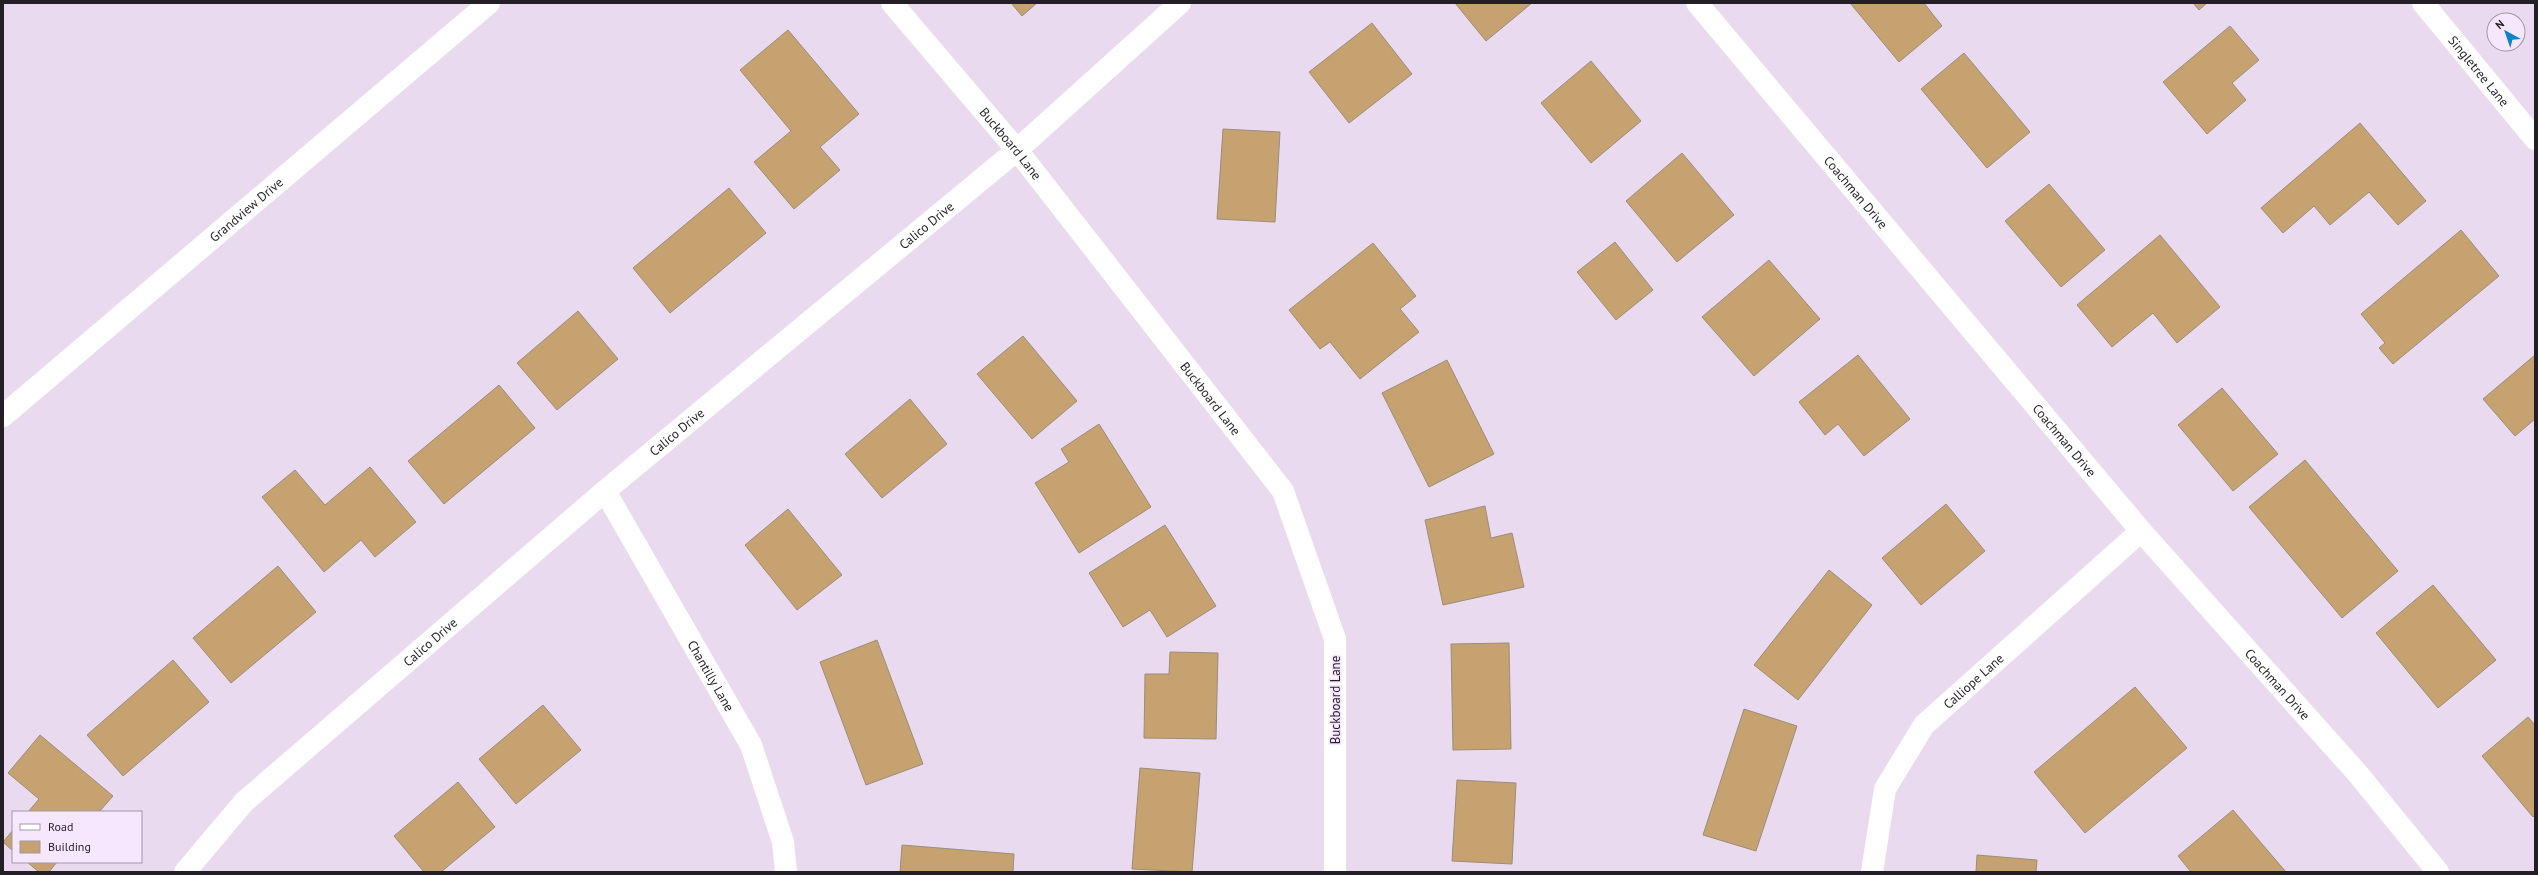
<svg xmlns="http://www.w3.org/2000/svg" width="2538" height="875" viewBox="0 0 2538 875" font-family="'PT Sans',sans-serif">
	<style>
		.building { fill: #c5a270; stroke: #9c8d79 }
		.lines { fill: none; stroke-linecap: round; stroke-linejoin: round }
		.minor { stroke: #fff; stroke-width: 22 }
		.labels { text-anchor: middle; stroke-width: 3.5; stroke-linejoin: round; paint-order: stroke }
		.street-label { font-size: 13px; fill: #241e27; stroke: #f6e7fe }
	</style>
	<rect width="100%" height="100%" fill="#e9daf0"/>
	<path class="building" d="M1011 3H1037L1022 16Z
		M1455 3H1532L1486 41Z
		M1850 3H1924L1942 26 1899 62Z
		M2193 3H2207L2199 10Z
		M1372 23 1412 74 1349 123 1309 72Z
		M2230 26 2259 60 2232 83 2246 100 2207 134 2163 82Z
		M788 30 859 114 820 147 840 170 794 209 754 162 791 131 740 70Z
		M1964 53 2030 132 1987 168 1921 89Z
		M1591 61 1641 121 1591 163 1541 103Z
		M2360 123 2426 201 2398 225 2369 192 2330 225 2314 206 2283 233 2261 208Z
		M1223 129 1280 132 1275 222 1217 219Z
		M1682 153 1734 215 1677 262 1626 201Z
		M2049 184 2105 250 2061 287 2005 221Z
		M729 188 766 233 670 313 633 268Z
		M2461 230 2499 276 2393 364 2379 348 2385 343 2361 314Z
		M2160 235 2220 307 2177 343 2153 313 2112 347 2077 305Z
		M1615 242 1653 290 1616 320 1577 272Z
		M1373 243 1416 296 1400 309 1419 332 1360 379 1330 342 1320 349 1289 310Z
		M1769 260 1820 319 1754 376 1702 317Z
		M578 311 618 359 557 410 517 363Z
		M1023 336 1077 401 1032 439 977 374Z
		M1858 355 1910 419 1864 456 1838 424 1825 435 1799 402Z
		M2535 355V419L2515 436 2483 399Z
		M1447 360 1494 454 1429 487 1382 393Z
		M499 385 535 428 444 504 408 461Z
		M2222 388 2278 454 2233 491 2178 425Z
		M910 399 947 444 882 498 845 454Z
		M1099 424 1151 507 1079 553 1035 483 1069 462 1061 449Z
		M2305 460 2398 571 2342 618 2249 507Z
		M370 467 416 522 375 557 361 540 324 572 262 497 295 470 325 505Z
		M1946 504 1985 551 1921 605 1882 558Z
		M1485 506 1491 538 1512 533 1524 587 1443 605 1425 520Z
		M788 509 842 575 797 610 745 545Z
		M1165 525 1216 606 1167 637 1150 610 1123 627 1089 573Z
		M278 566 316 612 231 683 193 638Z
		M1829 570 1872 605 1798 700 1754 665Z
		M2433 585 2496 660 2438 708 2376 633Z
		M877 640 923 764 866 785 820 662Z
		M1509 643 1511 749 1453 750 1451 644Z
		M1170 652 1218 653 1216 739 1144 738 1145 674H1169Z
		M173 660 209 702 123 776 87 735Z
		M2135 687 2187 748 2085 833 2034 772Z
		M543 705 581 750 516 804 479 759Z
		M1744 709 1797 726 1756 851 1703 835Z
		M2528 717 2535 725V815L2533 817 2482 756Z
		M40 735 113 796 99 812H28L39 799 8 773Z
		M1140 768 1200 773 1192 872 1132 869Z
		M1457 780 1516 783 1512 864 1452 861Z
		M458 782 495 827 441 872H424L394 836Z
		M2233 810 2286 872H2191L2178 856Z
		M13 830V851L3 842Z
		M902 845 1014 854 1013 872H900Z
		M1977 855 2037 860 2036 872H1976Z
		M27 862H57L49 872H39Z"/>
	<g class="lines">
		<g class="minor">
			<path id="s1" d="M892 3 1017 150 1283 491 1335 639V872"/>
			<path id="s2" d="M1697 3 2141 531 2358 774 2438 872"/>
			<path id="s3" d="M2423 3 2535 139"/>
			<path id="s4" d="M3 416 489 3"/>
			<path id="s5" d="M605 491 751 745 783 842 786 872"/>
			<path id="s6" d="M185 872 244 802 605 491 1017 150 1180 3"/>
			<path id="s7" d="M1872 872 1885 789 1924 725 2141 531"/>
		</g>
	</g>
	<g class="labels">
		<g class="street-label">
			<text dy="5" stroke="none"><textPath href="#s3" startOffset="88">Singletree Lane</textPath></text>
			<text dy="5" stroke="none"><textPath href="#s1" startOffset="184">Buckboard Lane</textPath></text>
			<text dy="5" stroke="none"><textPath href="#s2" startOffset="247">Coachman Drive</textPath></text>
			<text dy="5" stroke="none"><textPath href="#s4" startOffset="319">Grandview Drive</textPath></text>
			<text dy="5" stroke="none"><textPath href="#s6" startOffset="985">Calico Drive</textPath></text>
			<text dy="5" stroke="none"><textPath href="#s1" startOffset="508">Buckboard Lane</textPath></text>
			<text dy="5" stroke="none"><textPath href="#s6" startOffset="661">Calico Drive</textPath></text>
			<text dy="5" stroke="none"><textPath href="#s2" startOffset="571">Coachman Drive</textPath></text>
			<text dy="5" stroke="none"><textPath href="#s6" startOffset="337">Calico Drive</textPath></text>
			<text dy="5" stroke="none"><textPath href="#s5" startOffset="213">Chantilly Lane</textPath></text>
			<text dy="5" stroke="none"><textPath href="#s7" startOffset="225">Calliope Lane</textPath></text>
			<text dy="5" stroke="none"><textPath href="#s2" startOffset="895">Coachman Drive</textPath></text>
			<text transform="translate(1335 700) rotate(-90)" y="5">Buckboard Lane</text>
		</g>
	</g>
	<rect width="2538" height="875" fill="none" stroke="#241e27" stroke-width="8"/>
	<rect x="12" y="811" width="130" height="52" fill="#f6e7fe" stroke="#a297a8"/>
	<rect x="20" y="824" width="20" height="6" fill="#ffffff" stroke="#a297a8"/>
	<text x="48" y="831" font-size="12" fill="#241e27">Road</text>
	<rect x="20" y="841" width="20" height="12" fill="#c5a270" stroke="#a297a8"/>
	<text x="48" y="851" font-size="12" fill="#241e27">Building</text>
	<g transform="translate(2506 32) rotate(320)"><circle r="19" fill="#f6e7fe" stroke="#a297a8"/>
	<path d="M0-3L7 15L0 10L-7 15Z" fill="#0983cb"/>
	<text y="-6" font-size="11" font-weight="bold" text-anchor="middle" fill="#241e27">N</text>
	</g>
</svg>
